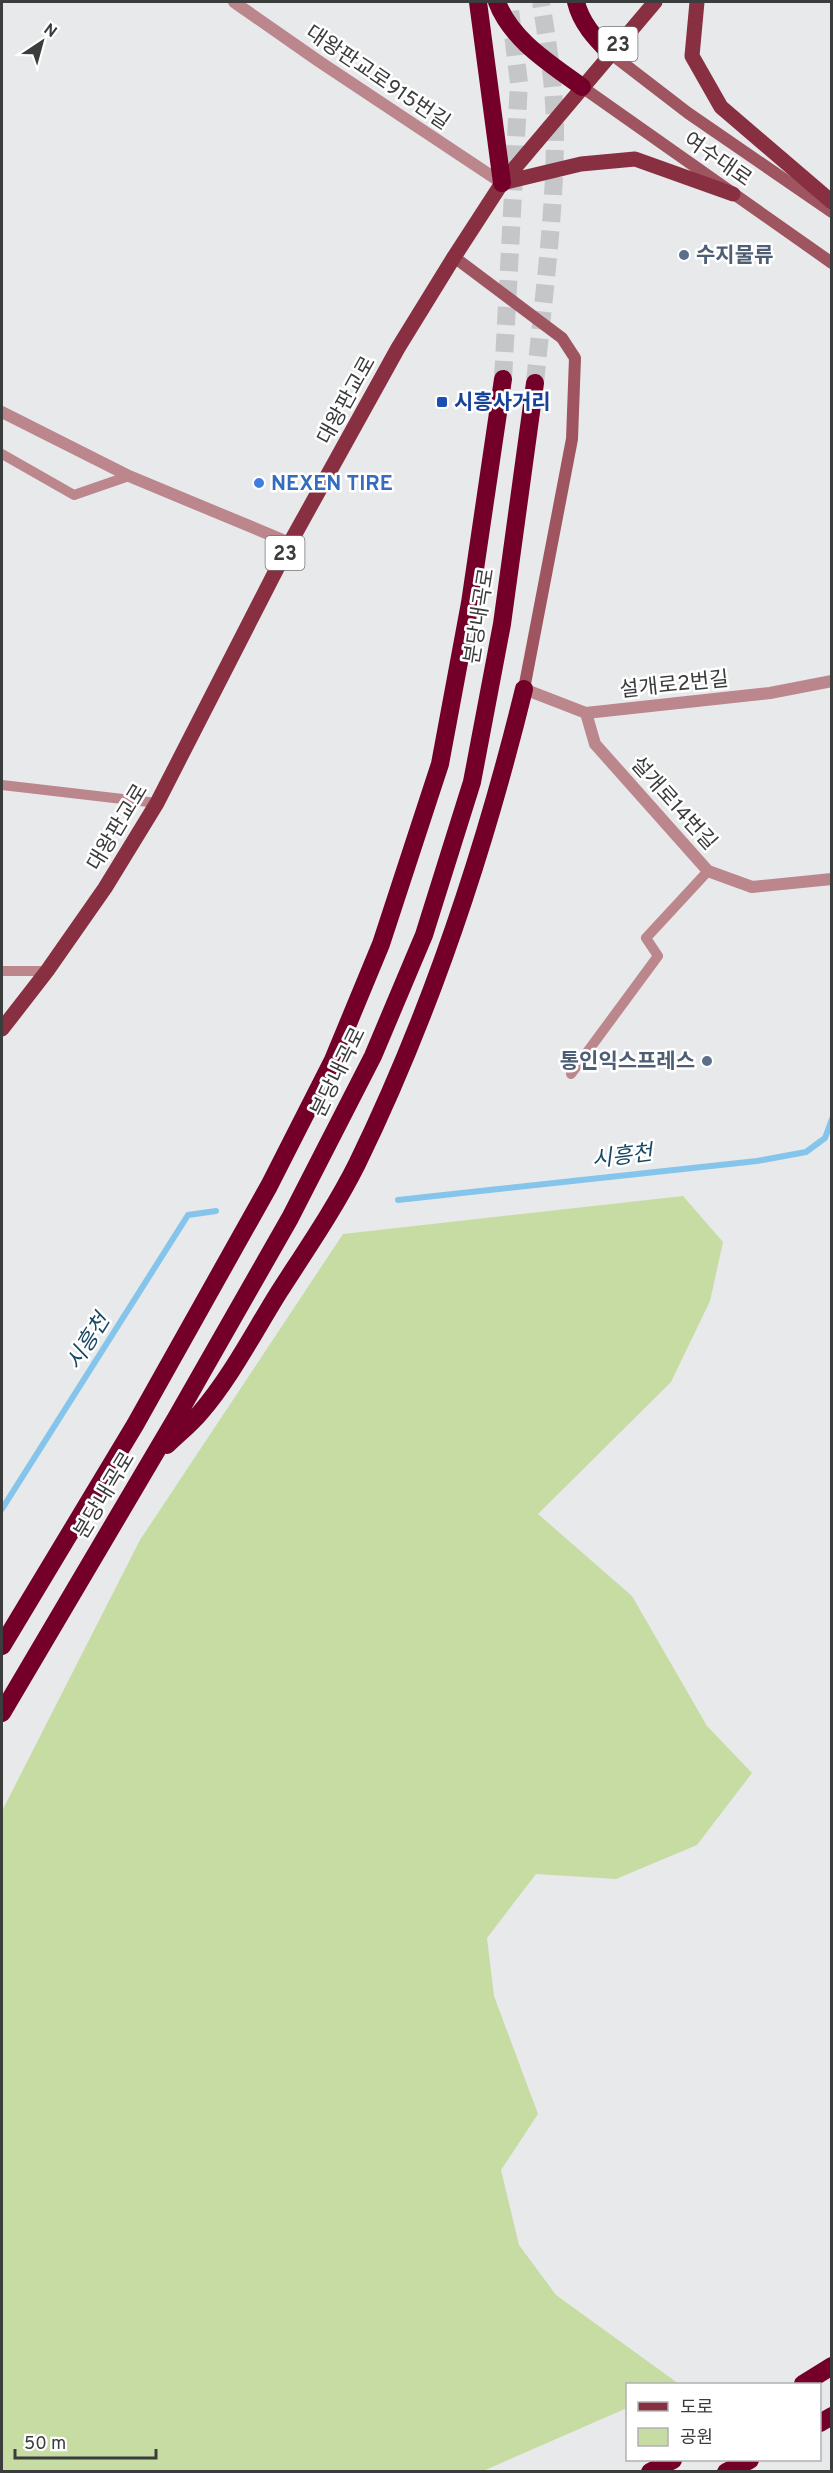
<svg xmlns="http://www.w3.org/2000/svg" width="833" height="2473" viewBox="0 0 833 2473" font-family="Overpass,'Noto Sans KR',sans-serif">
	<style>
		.green { fill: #c7dca3 }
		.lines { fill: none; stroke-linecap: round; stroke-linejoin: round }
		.stream { stroke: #85c4eb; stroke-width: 6 }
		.highway-tunnel { stroke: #c5c6c8; stroke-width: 18; stroke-dasharray: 18 9; stroke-linecap: butt }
		.lane { stroke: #bb868c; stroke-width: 10 }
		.street { stroke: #bb868c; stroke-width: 12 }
		.secondary { stroke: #9f5560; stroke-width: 12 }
		.primary { stroke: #892f42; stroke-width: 15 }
		.highway { stroke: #740029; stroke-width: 18 }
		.service-dot { fill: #5c6f8a; stroke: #fff; stroke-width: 2 }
		.transit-dot { fill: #1a4fb4; stroke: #fff; stroke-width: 2 }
		.shop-dot { fill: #3f7fe0; stroke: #fff; stroke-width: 2 }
		.labels { text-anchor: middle; stroke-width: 5; stroke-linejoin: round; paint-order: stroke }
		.shield { fill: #fff; stroke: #767676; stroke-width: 1.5 }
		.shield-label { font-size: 20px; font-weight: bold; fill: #3b3c3c }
		.street-label { font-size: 21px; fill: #3b3c3c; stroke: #fff }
		.service-label { font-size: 21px; font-weight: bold; fill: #4e5e75; stroke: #fff; text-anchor: start }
		.transit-label { font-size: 21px; font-weight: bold; fill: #164399; stroke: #fff; text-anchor: start }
		.shop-label { font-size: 21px; font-weight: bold; fill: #366cbe; stroke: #fff; text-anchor: start }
		.water-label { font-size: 22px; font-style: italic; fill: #164863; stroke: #fff }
	</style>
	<rect width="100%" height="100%" fill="#e7e9eb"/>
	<path class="green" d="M683 1196 723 1242 710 1301 671 1382 538 1514 632 1596 707 1726 752 1773 697 1845 616 1879 536 1874 487 1938 494 1996 538 2114 501 2170 519 2245 556 2295 679 2384H628L627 2408 483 2471H2V1811L140 1540 343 1234Z"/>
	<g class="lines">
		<path class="stream" d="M398 1200 757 1161 806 1152 825 1138 832 1119
			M2 1509 188 1215 216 1211"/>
		<path class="highway-tunnel" d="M503 379 519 83 509 2
			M535 383C543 300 555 216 555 133 555 88 548 45 541 2"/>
		<path class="lane" d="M2 454 74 495 129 476
			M2 785 157 803
			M2 971H47
			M571 1074 658 956 646 938 708 871"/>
		<path class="street" d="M234 2 320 62 502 183
			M2 412 129 476 290 543
			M524 689 586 713 770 693 832 681
			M586 713 595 744 708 871 752 887 832 879"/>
		<path class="secondary" d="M610 53 688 113 832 212
			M582 87 832 263
			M454 257 562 338 575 358 572 439 524 689"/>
		<path class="primary" d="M697 2 692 56 721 107 832 202
			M502 183 581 164 635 159 733 194
			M2 1029 47 971 105 888 157 803 290 543 398 348 454 257 502 183 655 2"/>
		<path class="highway" d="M478 2 502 183
			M497 2C511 40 551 64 582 87
			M576 2C581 23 595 38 610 53
			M167 1445C178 1434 190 1425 200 1413 231 1377 254 1332 279 1292 306 1250 335 1208 357 1164 431 1012 484 852 524 689
			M2 1646 135 1425 269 1186 333 1060 381 944 440 764 470 603 503 379
			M2 1713 176 1418 290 1218 373 1056 424 935 472 782 502 624 535 383
			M803 2384 832 2366
			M820 2423 832 2416
			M650 2472 673 2460
			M726 2472 750 2460"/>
	</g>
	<g class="service-dot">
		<circle cx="684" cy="255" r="6"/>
		<circle cx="707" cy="1061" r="6"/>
	</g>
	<rect class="transit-dot" x="436" y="396" width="12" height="12" rx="3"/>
	<circle class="shop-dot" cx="259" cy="483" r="6"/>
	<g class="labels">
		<g class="shield">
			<rect x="598.5" y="27" width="39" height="34" rx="4.5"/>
			<rect x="265.5" y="536" width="39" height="34" rx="4.5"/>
		</g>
		<g class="shield-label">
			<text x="618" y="51">23</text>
			<text x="285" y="560">23</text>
		</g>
		<g class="street-label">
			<text transform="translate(378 77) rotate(34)" y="7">대왕판교로915번길</text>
			<text transform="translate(718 159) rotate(35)" y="7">여수대로</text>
			<text transform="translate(346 400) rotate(-61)" y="7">대왕판교로</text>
			<text transform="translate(479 616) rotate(-81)" y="7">분당내곡로</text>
			<text transform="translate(674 684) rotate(-6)" y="7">설개로2번길</text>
			<text transform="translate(674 803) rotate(48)" y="7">설개로14번길</text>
			<text transform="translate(117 827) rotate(-59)" y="7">대왕판교로</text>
			<text transform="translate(338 1072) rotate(-64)" y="7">분당내곡로</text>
			<text transform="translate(104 1495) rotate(-59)" y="7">분당내곡로</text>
		</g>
		<g class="service-label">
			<text x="696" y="262">수지물류</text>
			<text x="695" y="1068" text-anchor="end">통인익스프레스</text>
		</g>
		<g class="transit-label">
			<text x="454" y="409">시흥사거리</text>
		</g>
		<g class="shop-label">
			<text x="271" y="490">NEXEN TIRE</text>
		</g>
		<g class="water-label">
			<text transform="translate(622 1155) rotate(-7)" y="8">시흥천</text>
			<text transform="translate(87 1341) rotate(-58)" y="8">시흥천</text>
		</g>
	</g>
	<rect width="833" height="2473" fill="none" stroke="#3b3c3c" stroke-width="6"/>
	<rect x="626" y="2383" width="195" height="78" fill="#ffffff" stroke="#b1b1b1" stroke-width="1.5"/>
	<rect x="638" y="2402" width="30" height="9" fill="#892f42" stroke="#b1b1b1" stroke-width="1.5"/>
	<text x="680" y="2413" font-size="18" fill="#3b3c3c">도로</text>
	<rect x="638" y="2428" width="30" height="18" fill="#c7dca3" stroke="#b1b1b1" stroke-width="1.5"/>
	<text x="680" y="2443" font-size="18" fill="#3b3c3c">공원</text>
	<g transform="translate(42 42) rotate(36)" stroke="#ffffff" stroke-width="4.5" paint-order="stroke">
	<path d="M0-4.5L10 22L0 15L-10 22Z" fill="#3b3c3c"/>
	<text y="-9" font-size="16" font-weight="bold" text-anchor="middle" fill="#3b3c3c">N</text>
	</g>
	<path d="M15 2449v9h141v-9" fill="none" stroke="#3b3c3c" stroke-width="3"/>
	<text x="24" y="2449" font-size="18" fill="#3b3c3c" stroke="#ffffff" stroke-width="4.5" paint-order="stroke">50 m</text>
</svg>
